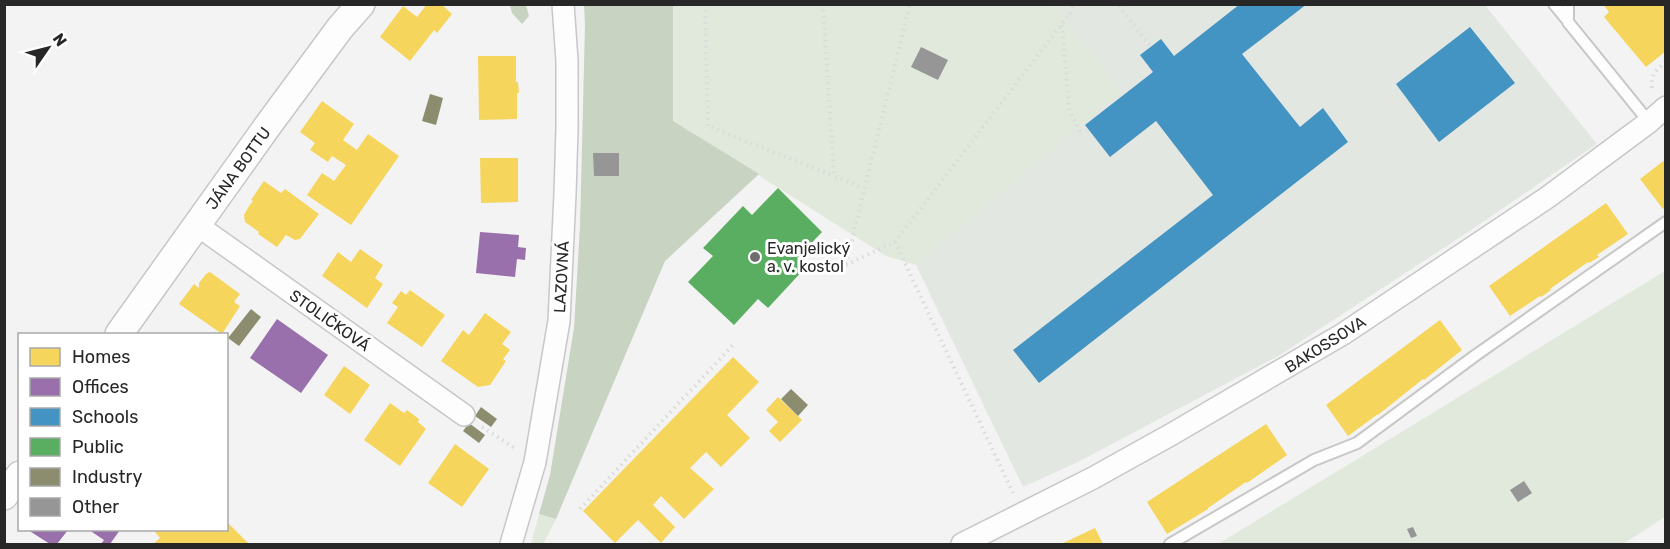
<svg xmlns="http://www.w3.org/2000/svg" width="1670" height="549" viewBox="0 0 1670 549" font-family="Rubik,sans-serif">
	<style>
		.built { fill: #e3e7e2 }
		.green { fill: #e0e9db }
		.forest { fill: #c8d3c2 }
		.homes { fill: #f6d55c }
		.offices { fill: #9970ab }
		.schools { fill: #4393c3 }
		.public { fill: #5aae61 }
		.industry { fill: #8c8c6e }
		.building { fill: #959695 }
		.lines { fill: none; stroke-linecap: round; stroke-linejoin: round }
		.service-casing { stroke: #c7c7c7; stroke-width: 14 }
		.minor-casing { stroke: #c7c7c7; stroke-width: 24 }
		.tertiary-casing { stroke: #c7c7c7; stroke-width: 30 }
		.path { stroke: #dadada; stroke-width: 4; stroke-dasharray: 1.5 4.5; stroke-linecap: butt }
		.service { stroke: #fdfdfd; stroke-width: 10 }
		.minor { stroke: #fdfdfd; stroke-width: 21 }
		.tertiary { stroke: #fdfdfd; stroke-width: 27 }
		.poi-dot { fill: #6e6e6e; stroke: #fff; stroke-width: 2 }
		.labels { text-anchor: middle; stroke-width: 6; stroke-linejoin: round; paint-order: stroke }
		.street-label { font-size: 16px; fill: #262726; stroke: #fff }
		.poi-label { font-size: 16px; fill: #262726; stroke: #fff; text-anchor: start }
	</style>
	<rect width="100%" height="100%" fill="#f3f3f3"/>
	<path class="built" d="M1054 5H1485L1597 144 1465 234 1280 355 1078 462 1023 487 916 265 1120 91Z"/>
	<path class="green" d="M673 5H1054L1121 91 916 265 886 256 673 121Z
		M1665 271V517L1623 544H1218Z
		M539 514 556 519 543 544H531Z"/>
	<path class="forest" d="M510 5H526L529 16 522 24 512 13Z
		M584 5H673V121L759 174 665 261 556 519 539 514 550 475 574 328 580 226 585 25Z"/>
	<path class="homes" d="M427 4H441L452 14 437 33 434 30 410 61 380 37 403 6 417 17Z
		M1603 4H1666V51L1646 67 1604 17 1609 12Z
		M478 56H516V82H518L519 93H517V119L479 120Z
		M322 101 354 124 343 140 357 150 368 134 399 156 351 225 307 195 322 173 334 181 346 165 332 156 328 162 310 150 315 143 300 132Z
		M480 158H518V202L481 203Z
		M1666 159V207L1663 209 1640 179Z
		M264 181 281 193 285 189 319 214 300 239 295 240 286 235 277 247 258 234 259 232 245 222 244 215 249 206 253 201 251 200Z
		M1606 203 1628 234 1597 255 1599 257 1589 263 1588 262 1550 289 1551 290 1541 297 1540 296 1510 316 1489 286Z
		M360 249 383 265 375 278 383 284 367 308 322 276 338 252 351 262Z
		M210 272 240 294 234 302 240 306 222 334 179 304 194 284 199 288V283L206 274Z
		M410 290 445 315 422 347 387 323 398 307 392 303 401 291 406 295Z
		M485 313 511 332 502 344 510 350 503 359 506 361 490 385 478 387 441 361 463 330 469 335Z
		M1440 320 1462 350 1424 380 1423 379 1378 415V414L1348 436 1326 405Z
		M733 357 759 382 727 415 750 438 721 467 706 452 690 468 714 489 684 519 661 496 653 505 675 527 661 543 638 520 615 543 583 511Z
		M344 366 370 385 350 414 324 395Z
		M778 397 802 420 780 442 769 431 778 422 766 410Z
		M390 403 404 413 407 410 419 419 418 422 426 429 400 466 364 440Z
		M1266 424 1287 455 1247 483 1246 482 1208 508V509L1167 534 1147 502Z
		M455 444 489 469 462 507 428 483Z
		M226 521 249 544H153L160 538 155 532 157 530H226Z
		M1095 528 1103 544H1061Z"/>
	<path class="offices" d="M480 232 519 235 518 247 526 248 525 260 517 259 515 277 476 273Z
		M277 319 328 355 301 393 250 358Z
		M28 530H68L57 544H50Z
		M89 530H120L110 544H101L104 540Z"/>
	<path class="schools" d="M1240 4H1307L1242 54 1300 127 1323 108 1348 142 1039 383 1013 350 1213 195 1156 121 1110 157 1085 125 1153 72 1140 55 1161 39 1174 56Z
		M1470 27 1515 83 1439 142 1396 84Z"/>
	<path class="public" d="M778 188 822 232 797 258 806 267 768 308 758 299 734 325 688 282 713 256 703 248 743 206 752 215Z"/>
	<path class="industry" d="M430 94 443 98 436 125 422 121Z
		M251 309 261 317 239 346 228 338Z
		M791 389 808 405 798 416 781 399Z
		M481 407 497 419 491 427 475 416Z
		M469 423 485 435 479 443 463 431Z"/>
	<path class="building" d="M921 47 948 60 938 80 911 67Z
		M593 153H619V176H594Z
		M1524 481 1532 493 1518 502 1510 490Z
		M1413 527 1417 536 1411 538 1407 529Z"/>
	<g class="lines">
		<defs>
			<path id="service" d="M1554 4 1568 21
				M1568 4V22L1649 122
				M1170 544 1314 460 1357 443 1476 355 1666 222"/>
			<path id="minor" d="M197 225 464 415
				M511 544 535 462 559 321 565 194 567 129V61L563 4
				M962 544 1093 478 1172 434 1343 334 1548 197 1649 122 1666 107"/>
			<path id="tertiary" d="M119 334 269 124 340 28 361 4
				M4 496 20 475"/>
		</defs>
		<use href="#service" class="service-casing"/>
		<use href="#minor" class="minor-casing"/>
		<use href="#tertiary" class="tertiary-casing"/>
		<path class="path" d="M705 4 708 126 834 176
			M823 4 834 176 863 188
			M1119 6 1151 47
			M1062 25 1069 109 1080 132
			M1652 88C1650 75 1656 70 1666 62
			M895 242 1013 493
			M846 264 910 4
			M846 265 895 242 1071 12 1074 4
			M482 427 516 449
			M580 509 733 345"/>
		<use href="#service" class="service"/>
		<use href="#minor" class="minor"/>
		<use href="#tertiary" class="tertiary"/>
	</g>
	<circle class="poi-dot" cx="755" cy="257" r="6"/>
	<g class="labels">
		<g class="street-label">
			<text transform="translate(238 168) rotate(-54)" y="6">JÁNA BOTTU</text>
			<text transform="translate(561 277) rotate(-87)" y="6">LAZOVNÁ</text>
			<text transform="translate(330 320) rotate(35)" y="6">STOLIČKOVÁ</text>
			<text transform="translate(1325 344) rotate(-32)" y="6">BAKOSSOVA</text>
		</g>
		<g class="poi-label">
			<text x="767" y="254">Evanjelický<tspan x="767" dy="18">a. v. kostol</tspan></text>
		</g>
	</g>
	<rect width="1670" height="549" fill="none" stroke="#262726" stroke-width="12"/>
	<rect x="18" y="333" width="210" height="198" fill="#ffffff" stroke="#a8a9a8" stroke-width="1.5"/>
	<rect x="30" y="348" width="30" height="18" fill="#f6d55c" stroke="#a8a9a8" stroke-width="1.5"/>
	<text x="72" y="363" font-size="18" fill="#262726">Homes</text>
	<rect x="30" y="378" width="30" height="18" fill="#9970ab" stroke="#a8a9a8" stroke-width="1.5"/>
	<text x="72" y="393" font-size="18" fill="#262726">Offices</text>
	<rect x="30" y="408" width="30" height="18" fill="#4393c3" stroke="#a8a9a8" stroke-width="1.5"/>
	<text x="72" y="423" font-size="18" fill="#262726">Schools</text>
	<rect x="30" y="438" width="30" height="18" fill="#5aae61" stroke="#a8a9a8" stroke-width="1.5"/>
	<text x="72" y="453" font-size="18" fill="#262726">Public</text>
	<rect x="30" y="468" width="30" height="18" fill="#8c8c6e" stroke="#a8a9a8" stroke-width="1.5"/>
	<text x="72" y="483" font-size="18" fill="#262726">Industry</text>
	<rect x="30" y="498" width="30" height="18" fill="#959695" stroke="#a8a9a8" stroke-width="1.5"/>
	<text x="72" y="513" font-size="18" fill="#262726">Other</text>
	<g transform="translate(48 48) rotate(55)" stroke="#ffffff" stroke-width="4.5" paint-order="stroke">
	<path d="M0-4.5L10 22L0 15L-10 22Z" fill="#262726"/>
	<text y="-9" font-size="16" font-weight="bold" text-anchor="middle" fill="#262726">N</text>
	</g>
</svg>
